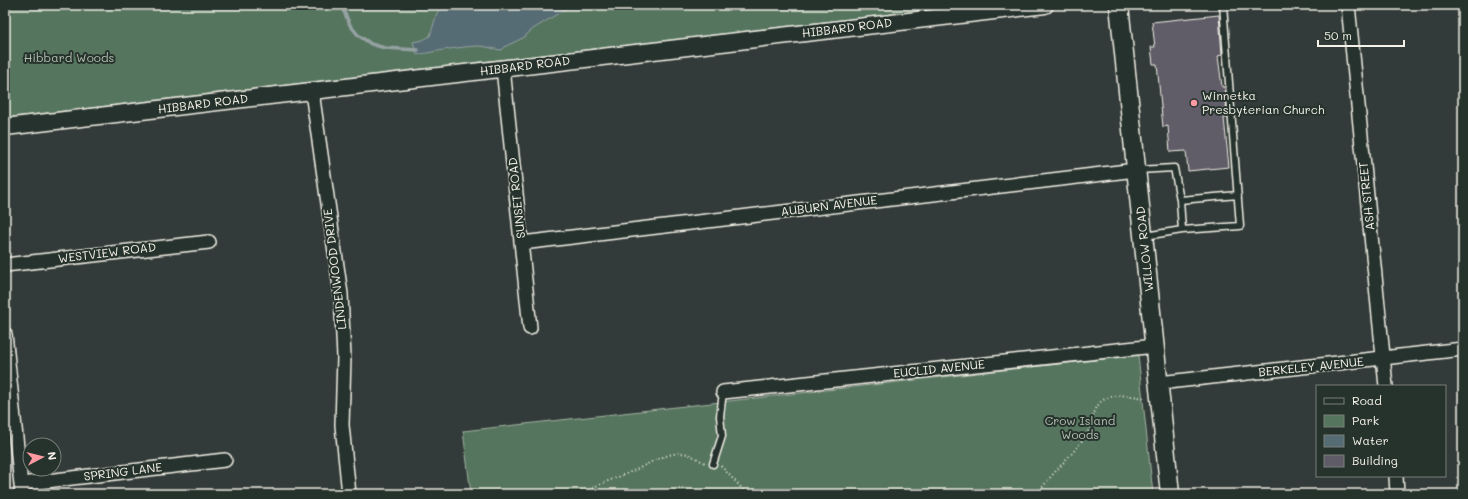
<svg xmlns="http://www.w3.org/2000/svg" width="1468" height="499" viewBox="0 0 1468 499" font-family="Mali,sans-serif">
	<style>
		.green { fill: #55755e; stroke: #a4b3a3 }
		.water { fill: #566c74; stroke: #95a1a2 }
		.lines { fill: none; stroke-linecap: round; stroke-linejoin: round }
		.stream { stroke: #95a1a2; stroke-width: 3.5 }
		.building { fill: #605c67; stroke: #f4f1e8 }
		.service-casing { stroke: #f4f1e8; stroke-width: 9 }
		.minor-casing { stroke: #f4f1e8; stroke-width: 16 }
		.tertiary-casing { stroke: #f4f1e8; stroke-width: 19 }
		.secondary-casing { stroke: #f4f1e8; stroke-width: 21 }
		.path { stroke: #f4f1e8; stroke-width: 2; stroke-dasharray: 1 3; stroke-linecap: butt }
		.service { stroke: #26332d; stroke-width: 6 }
		.minor { stroke: #26332d; stroke-width: 13 }
		.tertiary { stroke: #26332d; stroke-width: 16 }
		.secondary { stroke: #26332d; stroke-width: 18 }
		.poi-dot { fill: #ff9aa2; stroke: #26332d; stroke-width: 1.5 }
		.labels { text-anchor: middle; stroke-width: 4; stroke-linejoin: round; paint-order: stroke }
		.street-label { font-size: 12px; fill: #f4f1e8; stroke: #26332d }
		.park-label { font-size: 12px; fill: #b4bfb1; stroke: #26332d }
		.poi-label { font-size: 12px; fill: #f4f1e8; stroke: #26332d; text-anchor: start }
	</style>
	<rect width="100%" height="100%" fill="#323b39"/>
	<filter id="ink" filterUnits="userSpaceOnUse"><feTurbulence type="fractalNoise" baseFrequency=".025" numOctaves="2"/><feDisplacementMap in="SourceGraphic" scale="8" xChannelSelector="R" yChannelSelector="G"/><feConvolveMatrix kernelMatrix="1 2 1 2 8 2 1 2 1" color-interpolation-filters="sRGB"/></filter>
	<g filter="url(#ink)">
		<path class="green" d="M5 5H970L5 118Z
			M1138 355 1153 494H471L463 431Z"/>
		<path class="water" d="M443 5H513L518 9 534 7 537 5H572L533 29 523 38 506 46 502 50C495 50 488 46 478 46 457 47 437 51 417 55L413 42 423 40 430 36 437 13Z"/>
		<g class="lines">
			<path class="stream" d="M341 5 350 25 358 35 371 44 385 48 418 50"/>
		</g>
		<path class="building" d="M1219 15 1222 55 1218 56 1222 87H1225L1227 118H1224L1229 167 1188 171 1186 151 1170 152 1168 126 1163 127 1157 64H1153L1151 47H1155L1152 22Z"/>
		<g class="lines">
			<defs>
				<path id="service" d="M1138 170 1174 168 1180 200 1238 195
					M1180 200 1182 230 1240 226 1223 5
					M1145 236 1182 230
					M713 464 722 436 720 416 723 392"/>
				<path id="minor" d="M1348 5 1386 386
					M503 68 530 328
					M312 92 341 294 344 357 342 425 349 494
					M522 243 1136 170
					M5 265 209 242
					M5 334 22 494
					M1159 383 1463 349
					M723 392 1155 346
					M1396 476 1397 494
					M21 484 225 460"/>
				<path id="tertiary" d="M5 127 1045 5"/>
				<path id="secondary" d="M1119 5 1170 494"/>
			</defs>
			<use href="#service" class="service-casing"/>
			<use href="#minor" class="minor-casing"/>
			<use href="#tertiary" class="tertiary-casing"/>
			<use href="#secondary" class="secondary-casing"/>
			<path class="path" d="M721 466 747 494
				M514 494 515 493
				M589 494 590 489C604 482 619 477 633 471 649 464 669 450 688 454 693 456 699 460 705 463
				M1038 494C1052 471 1075 455 1088 431 1093 421 1094 404 1105 399 1117 393 1132 396 1145 398"/>
			<use href="#service" class="service"/>
			<use href="#minor" class="minor"/>
			<use href="#tertiary" class="tertiary"/>
			<use href="#secondary" class="secondary"/>
		</g>
	</g>
	<circle class="poi-dot" cx="1194" cy="103" r="4"/>
	<g class="labels">
		<g class="street-label">
			<text transform="translate(847 28) rotate(-7)" y="4">HIBBARD ROAD</text>
			<text transform="translate(525 66) rotate(-7)" y="4">HIBBARD ROAD</text>
			<text transform="translate(203 104) rotate(-7)" y="4">HIBBARD ROAD</text>
			<text transform="translate(1367 196) rotate(-96)" y="4">ASH STREET</text>
			<text transform="translate(517 198) rotate(-96)" y="4">SUNSET ROAD</text>
			<text transform="translate(829 206) rotate(-7)" y="4">AUBURN AVENUE</text>
			<text transform="translate(1145 249) rotate(-96)" y="4">WILLOW ROAD</text>
			<text transform="translate(107 253) rotate(-7)" y="4">WESTVIEW ROAD</text>
			<text transform="translate(335 269) rotate(-97)" y="4">LINDENWOOD DRIVE</text>
			<text transform="translate(1311 367) rotate(-6)" y="4">BERKELEY AVENUE</text>
			<text transform="translate(939 369) rotate(-6)" y="4">EUCLID AVENUE</text>
			<text transform="translate(123 472) rotate(-7)" y="4">SPRING LANE</text>
		</g>
		<g class="park-label">
			<text x="69" y="62">Hibbard Woods</text>
			<text x="1080" y="425">Crow Island<tspan x="1080" dy="14">Woods</tspan></text>
		</g>
		<g class="poi-label">
			<text x="1202" y="100">Winnetka<tspan x="1202" dy="14">Presbyterian Church</tspan></text>
		</g>
	</g>
	<rect width="1468" height="499" fill="none" stroke="#26332d" stroke-width="20"/>
	<rect x="10" y="10" width="1448" height="479" fill="none" stroke="#f4f1e8" stroke-width="1.5" filter="url(#ink)"/>
	<rect x="1316" y="385" width="130" height="92" fill="#26332d" stroke="#787f78"/>
	<rect x="1324" y="398" width="20" height="6" fill="#26332d" stroke="#787f78"/>
	<text x="1352" y="405" font-size="12" fill="#f4f1e8">Road</text>
	<rect x="1324" y="415" width="20" height="12" fill="#55755e" stroke="#787f78"/>
	<text x="1352" y="425" font-size="12" fill="#f4f1e8">Park</text>
	<rect x="1324" y="435" width="20" height="12" fill="#566c74" stroke="#787f78"/>
	<text x="1352" y="445" font-size="12" fill="#f4f1e8">Water</text>
	<rect x="1324" y="455" width="20" height="12" fill="#605c67" stroke="#787f78"/>
	<text x="1352" y="465" font-size="12" fill="#f4f1e8">Building</text>
	<g transform="translate(42 457) rotate(83)"><circle r="19" fill="#26332d" stroke="#787f78"/>
	<path d="M0-3L7 15L0 10L-7 15Z" fill="#ff9aa2"/>
	<text y="-6" font-size="11" font-weight="bold" text-anchor="middle" fill="#f4f1e8">N</text>
	</g>
	<path d="M1318 40v6h86v-6" fill="none" stroke="#f4f1e8" stroke-width="2"/>
	<text x="1324" y="40" font-size="12" fill="#f4f1e8" stroke="#26332d" stroke-width="3" paint-order="stroke">50 m</text>
</svg>
